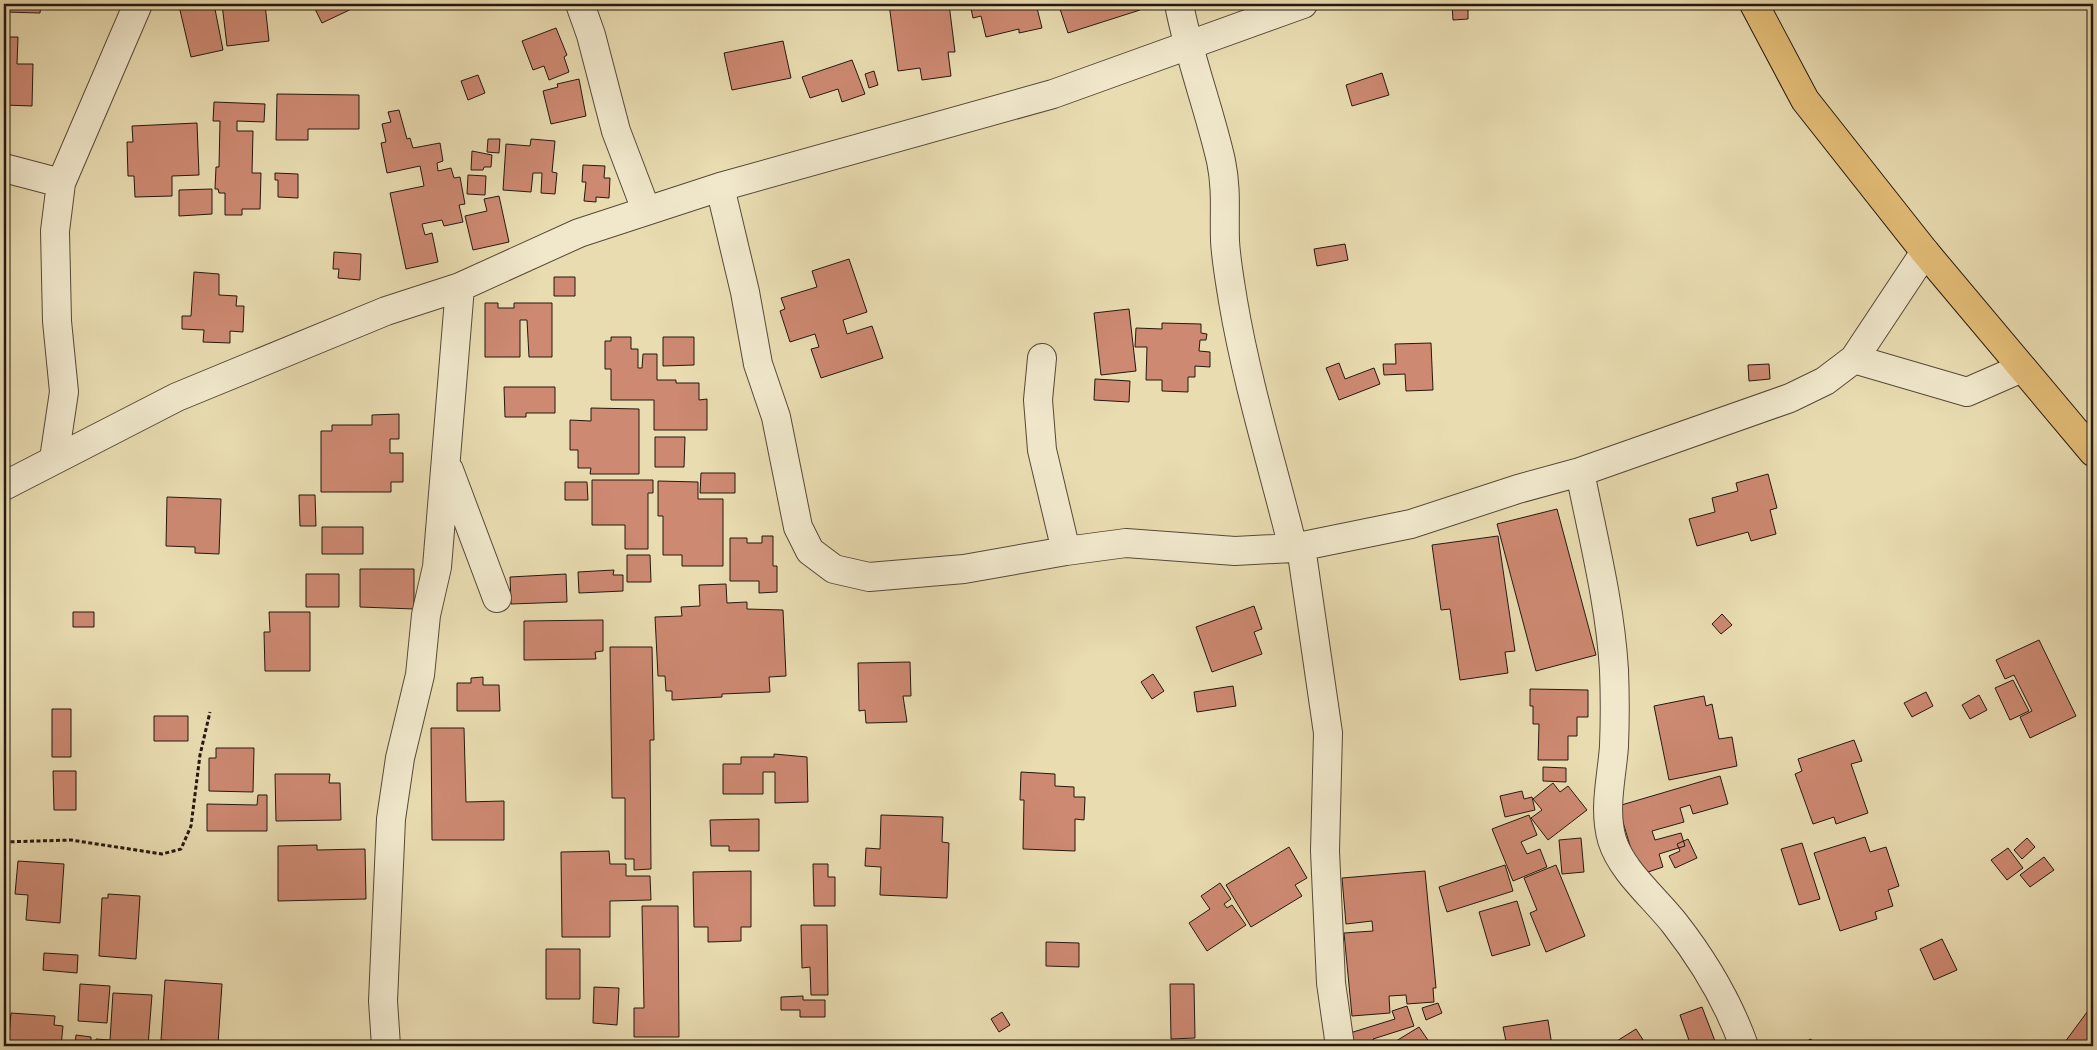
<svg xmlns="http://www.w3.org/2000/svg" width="2097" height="1050" viewBox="0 0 2097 1050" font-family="'IM FELL English',serif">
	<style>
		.building { fill: #cd8972; stroke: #25180e }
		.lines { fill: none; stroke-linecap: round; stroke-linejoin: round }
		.street-casing { stroke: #564937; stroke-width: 30 }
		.highway-casing { stroke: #25180e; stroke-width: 30 }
		.path { stroke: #25180e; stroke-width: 3; stroke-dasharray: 4 2.5; stroke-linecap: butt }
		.street { stroke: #f1e8cc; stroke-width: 28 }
		.highway { stroke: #e4be78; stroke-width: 28 }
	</style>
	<rect width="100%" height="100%" fill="#e9dcb1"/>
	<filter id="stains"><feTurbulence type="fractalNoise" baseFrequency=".004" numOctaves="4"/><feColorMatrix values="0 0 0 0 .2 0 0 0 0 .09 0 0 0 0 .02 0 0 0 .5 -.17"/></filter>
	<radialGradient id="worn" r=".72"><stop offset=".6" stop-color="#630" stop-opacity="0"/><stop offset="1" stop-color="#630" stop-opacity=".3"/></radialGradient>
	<path class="building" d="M4 4H41L40 13 4 12Z
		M184 4H214L223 50 191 57 179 6Z
		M222 4H265L269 41 227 46Z
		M326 4H362L322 23 315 9Z
		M889 4H949L955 52H948L951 76 922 80 920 68 898 71Z
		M970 4H1036L1042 28 1019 33V29L986 37 981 16 973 18Z
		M1066 4H1138L1140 10 1068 33 1059 6Z
		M1452 4H1468V19L1453 20Z
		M1495 4H1523V5L1495 9Z
		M556 28 567 55 564 57 569 72 549 80 544 66 533 70 522 41Z
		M4 37H18L17 64H33L32 106 4 105Z
		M783 41 791 78 732 90 724 53Z
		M852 60 865 94 842 102 838 89 810 98 802 77Z
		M874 71 878 85 869 88 865 74Z
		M1382 73 1389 95 1352 106 1346 85Z
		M478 75 485 93 468 100 461 81Z
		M579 79 586 116 551 124 543 91 558 87 557 84Z
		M277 94 359 95V129H308V140H276Z
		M214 102 265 104 264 122 237 121V131H253L252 173H261L260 209H242V215H225V193H219L218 189H215L216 167H219L220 121H213Z
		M399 110 407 139 410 138 413 148 440 143 443 161 437 163 438 171 451 168 454 178 460 177 465 204 459 205 463 222 444 226 442 220 422 224 425 235 432 233 438 262 406 269 390 193 424 186 420 166 387 173 381 143 386 142 382 124 391 122 388 112Z
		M197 123 199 175 172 176V196L135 197 134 176H128L127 142H133L132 126Z
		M488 139H500L499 153 487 152Z
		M531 139 555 141 552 172 557 173 555 194 541 193 542 173H533L531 192 503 190 506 144 530 146Z
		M472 151 492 155 491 167H484L483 170H471Z
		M583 165 605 166 604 178H610L609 198 596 197V202L584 201 586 182H582Z
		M275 173 298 174V198L278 197V180H275Z
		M468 175 486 176 485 195 467 194Z
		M212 189V214L179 216V190Z
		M499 196 509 242 473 250 465 216 487 211 484 199Z
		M1345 244 1348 260 1317 266 1314 249Z
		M334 252 361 254 360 280 338 278 339 269H333Z
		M849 259 867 312 843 320 847 334 872 326 883 358 821 378 811 349 819 347 815 334 790 342 780 311 785 309 781 298 817 287 812 271Z
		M194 272 219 274V295L237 296 236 306H244L243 332 230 331V343L203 342 204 330 182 329V316H191Z
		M554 277H575V296H554Z
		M485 303H498V308H514V303H552V357H529L527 320H520V357H485Z
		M1129 309 1136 371 1101 375 1094 313Z
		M1162 323 1201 324V333L1207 334 1206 340H1200L1199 351 1210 352V367L1195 366V377H1188V392L1162 391V380H1146L1147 347H1135L1136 328 1162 329Z
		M611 337H631V349H638V368H642L643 354H657V380H676V383H699V400L707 399V430H654V400H611V369H605V341H611Z
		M663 337H694V365L663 366Z
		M1431 343 1433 390 1406 391 1405 374 1384 375 1383 364H1396L1395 344Z
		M1339 363 1345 379 1374 368 1380 384 1339 400 1326 368Z
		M1769 364 1770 379 1749 381 1748 365Z
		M1095 379 1130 381 1129 402 1094 400Z
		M504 387H555V413H526V417H505Z
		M591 408 639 409V474H590L591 468H578V450H570V420L591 421Z
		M399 414V439H390V453H403V482H391V492H321V431H332V425H372V415Z
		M655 437H685L684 467H655Z
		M701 473H735V493H700Z
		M1768 474 1777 508 1770 510 1776 534 1751 541 1748 532 1697 546 1689 519 1715 512 1712 498 1738 491 1736 483Z
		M592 480H653V493H648V549H625V525H592Z
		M658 481 698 482V499H723V566H682V555H663V516H658Z
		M565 482H587L588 500H565Z
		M299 495H315L316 526H300Z
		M167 497 221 499 219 554 195 553V547L166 546Z
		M1557 509 1596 655 1536 671 1497 524Z
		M322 527H363V554H322Z
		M762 536H773V566H777V592L759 593V581H730V538H747V543H762Z
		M1498 536 1515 651 1505 652 1508 673 1460 680 1450 609 1441 610 1432 545Z
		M627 555H650L651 582H627Z
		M360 569H414V609L360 607Z
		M614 570 613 575H623V591L579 593 578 572Z
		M306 574H339V607H306Z
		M566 574 567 602 511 604 510 577Z
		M726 584 727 603 747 602V609L783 610 786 676 769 677 770 692 722 694V697L672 700V691H666L665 676H658L655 617 682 616 681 607 700 606 699 585Z
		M1254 606 1262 629 1254 632 1262 654 1212 672 1196 627Z
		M73 612H94V627H73Z
		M269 612H310V671H265L264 632H270Z
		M1722 614 1732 625 1721 634 1712 624Z
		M603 620V651L595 652 596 659 524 660V621Z
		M2039 640 2076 716 2030 738 2020 717 2032 711 2014 675 2005 679 1996 660Z
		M610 647H652L654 740H650L651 869 634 870V859H625V798H612Z
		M910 662 911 696H903L907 722 866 723 865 710 859 711 858 663Z
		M1153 674 1164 691 1152 699 1141 682Z
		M483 677V685H499L500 711H457V683H471V678Z
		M2013 680 2029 711 2010 720 1995 688Z
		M1233 686 1236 706 1197 712 1194 692Z
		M1530 689 1588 690V717H1577V736H1568V760H1538L1539 724H1533V706H1530Z
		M1926 692 1933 706 1912 717 1904 703Z
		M1979 695 1987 710 1970 719 1962 705Z
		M1704 696 1706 706 1712 704 1719 739 1732 737 1737 766 1669 780 1654 706Z
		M52 709H71V757H52Z
		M154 716H188V741H154Z
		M431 728H464L466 802 504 801V840H432Z
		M1854 740 1862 761 1851 764 1868 813 1836 824 1834 817 1813 824 1795 774 1802 771 1798 759Z
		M4 741H8L7 802H4Z
		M216 748H254L253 792 209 791V758H216Z
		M774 754 807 757 808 802 775 803V772H763V794H723V764H741V757H774Z
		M1543 767 1566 768V782L1543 781Z
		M53 771H76V810H54Z
		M1021 772 1055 774V786L1074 787V797H1085L1084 820 1075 819V851L1023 849 1024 800H1020Z
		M275 774H330L329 783H340L341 820 276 821Z
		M1720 776 1728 804 1693 814 1690 805 1680 808 1684 822 1652 831 1655 840 1681 833 1685 846 1659 854 1663 867 1639 875 1618 806Z
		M1553 783 1560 792 1568 786 1587 810 1548 840 1531 818 1542 810 1533 799Z
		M1522 791 1524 799 1532 797 1535 810 1505 817 1500 796Z
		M258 795H267V831H207V804L257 805Z
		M881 815 943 817 942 842 949 843 947 898 880 895 881 867 865 866 866 848 880 849Z
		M1529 815 1537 835 1521 842 1527 854 1540 849 1547 867 1513 881 1492 829Z
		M759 819V851H729V846H711L710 820Z
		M1865 837 1870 852 1886 847 1899 886 1888 890 1893 906 1875 912 1877 919 1840 931 1814 853Z
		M1581 838 1584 872 1562 874 1559 840Z
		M2027 838 2035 847 2022 859 2014 850Z
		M1688 839 1697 858 1675 868 1669 856 1680 851 1677 844Z
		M1802 843 1820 899 1799 905 1781 849Z
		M317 845V850L365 849 366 899 278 901V846Z
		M1289 847 1307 878 1295 885 1302 896 1251 927 1226 885Z
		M2008 848 2023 868 2007 880 1991 860Z
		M609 851 610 864H626V876H650L651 900 610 901V937H562L561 852Z
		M2044 857 2054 870 2030 887 2020 875Z
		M18 861 64 864 60 923 26 920 28 895 15 894Z
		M813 864H828V877H835V906H814Z
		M1505 865 1513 891 1447 912 1439 887Z
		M1556 865 1585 936 1546 952 1530 913 1537 910 1524 878Z
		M751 871V927H741V941L708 942V927H694L693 872Z
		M1425 871 1436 988H1433L1434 1002 1407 1004 1406 995 1389 996 1390 1013 1352 1016 1344 933 1373 931 1372 921 1346 924 1342 878Z
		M1220 883 1231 899 1224 904 1227 908 1232 905 1246 925 1207 951 1189 923 1210 909 1201 896Z
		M108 894 140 896 136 959 99 956 102 898H108Z
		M1517 901 1530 945 1492 956 1479 912Z
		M642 906H678L679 1037H634V1008H644Z
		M801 925H827L828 995H811L810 967 802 968Z
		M1942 939 1957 970 1934 980 1920 949Z
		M1046 942 1079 943V967L1046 966Z
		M546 949H580V999H546Z
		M44 953 78 955 77 973 43 970Z
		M165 980 222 984 218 1044 161 1040Z
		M80 984 110 986 107 1023 78 1021Z
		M1170 984H1194L1195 1038 1171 1039Z
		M594 987 619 988 617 1025 593 1023Z
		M113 993 152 995 148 1046H95L96 1039 110 1040Z
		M803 996V1000H825V1017H800V1010H781V997Z
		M1438 1003 1442 1013 1426 1020 1422 1008Z
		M2093 1004V1036L2085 1046H2062Z
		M1407 1006 1414 1026 1373 1039 1375 1046H1354L1350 1033 1395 1019 1392 1011Z
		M1702 1007 1715 1041 1700 1046H1691L1680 1015Z
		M1002 1012 1010 1025 999 1032 991 1019Z
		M11 1013 55 1016 54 1025 63 1026 61 1046H8Z
		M1548 1020 1552 1046H1507L1503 1027Z
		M1419 1027 1432 1046H1388Z
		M1636 1029 1647 1046H1609Z
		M76 1035 91 1037V1046H75Z
		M1811 1039 1814 1046H1796Z"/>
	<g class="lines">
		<defs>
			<path id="street" d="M580 4 591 35 616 131 646 210
				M1179 4C1189 57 1209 108 1221 161 1227 190 1224 212 1225 241 1226 260 1230 282 1233 301 1247 384 1273 467 1293 548
				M4 168 61 183
				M720 187 745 292 758 364 776 417 798 527 810 551 834 569 869 577 964 569 1066 551 1126 543 1235 551 1293 548 1411 524 1518 489 1580 472 1790 398 1825 381 1854 359 1925 252
				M1042 358 1038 400 1042 450 1066 551
				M1854 359 1967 392 2022 368
				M54 459 64 392 57 321 55 231 61 183 138 4
				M449 470 497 598
				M1580 472C1593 538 1610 603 1614 670 1615 695 1615 721 1614 746 1612 777 1603 808 1612 840 1622 872 1655 898 1675 924 1703 960 1729 1004 1744 1046
				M4 486 177 397 386 311 460 287 579 233 720 187 1053 94 1303 4
				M1301 547 1328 733 1325 851 1331 983 1340 1046
				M386 1046 383 1001 391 819 400 758 420 675 426 615 437 567 460 287"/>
			<path id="highway" d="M1754 4 1805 100 1925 252 2093 452"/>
		</defs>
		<use href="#street" class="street-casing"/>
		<use href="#highway" class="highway-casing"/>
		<path class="path" d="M4 842 71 840 162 854 181 849 191 826 200 755 210 712"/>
		<use href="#street" class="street"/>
		<use href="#highway" class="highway"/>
	</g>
	<rect width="2097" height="1050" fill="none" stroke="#e9dcb1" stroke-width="20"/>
	<rect x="5" y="5" width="2087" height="1040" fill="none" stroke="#25180e" stroke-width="2.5"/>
	<rect x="10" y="10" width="2077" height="1030" fill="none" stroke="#25180e"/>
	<rect width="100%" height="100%" filter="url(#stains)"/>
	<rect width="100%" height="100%" fill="url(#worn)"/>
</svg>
